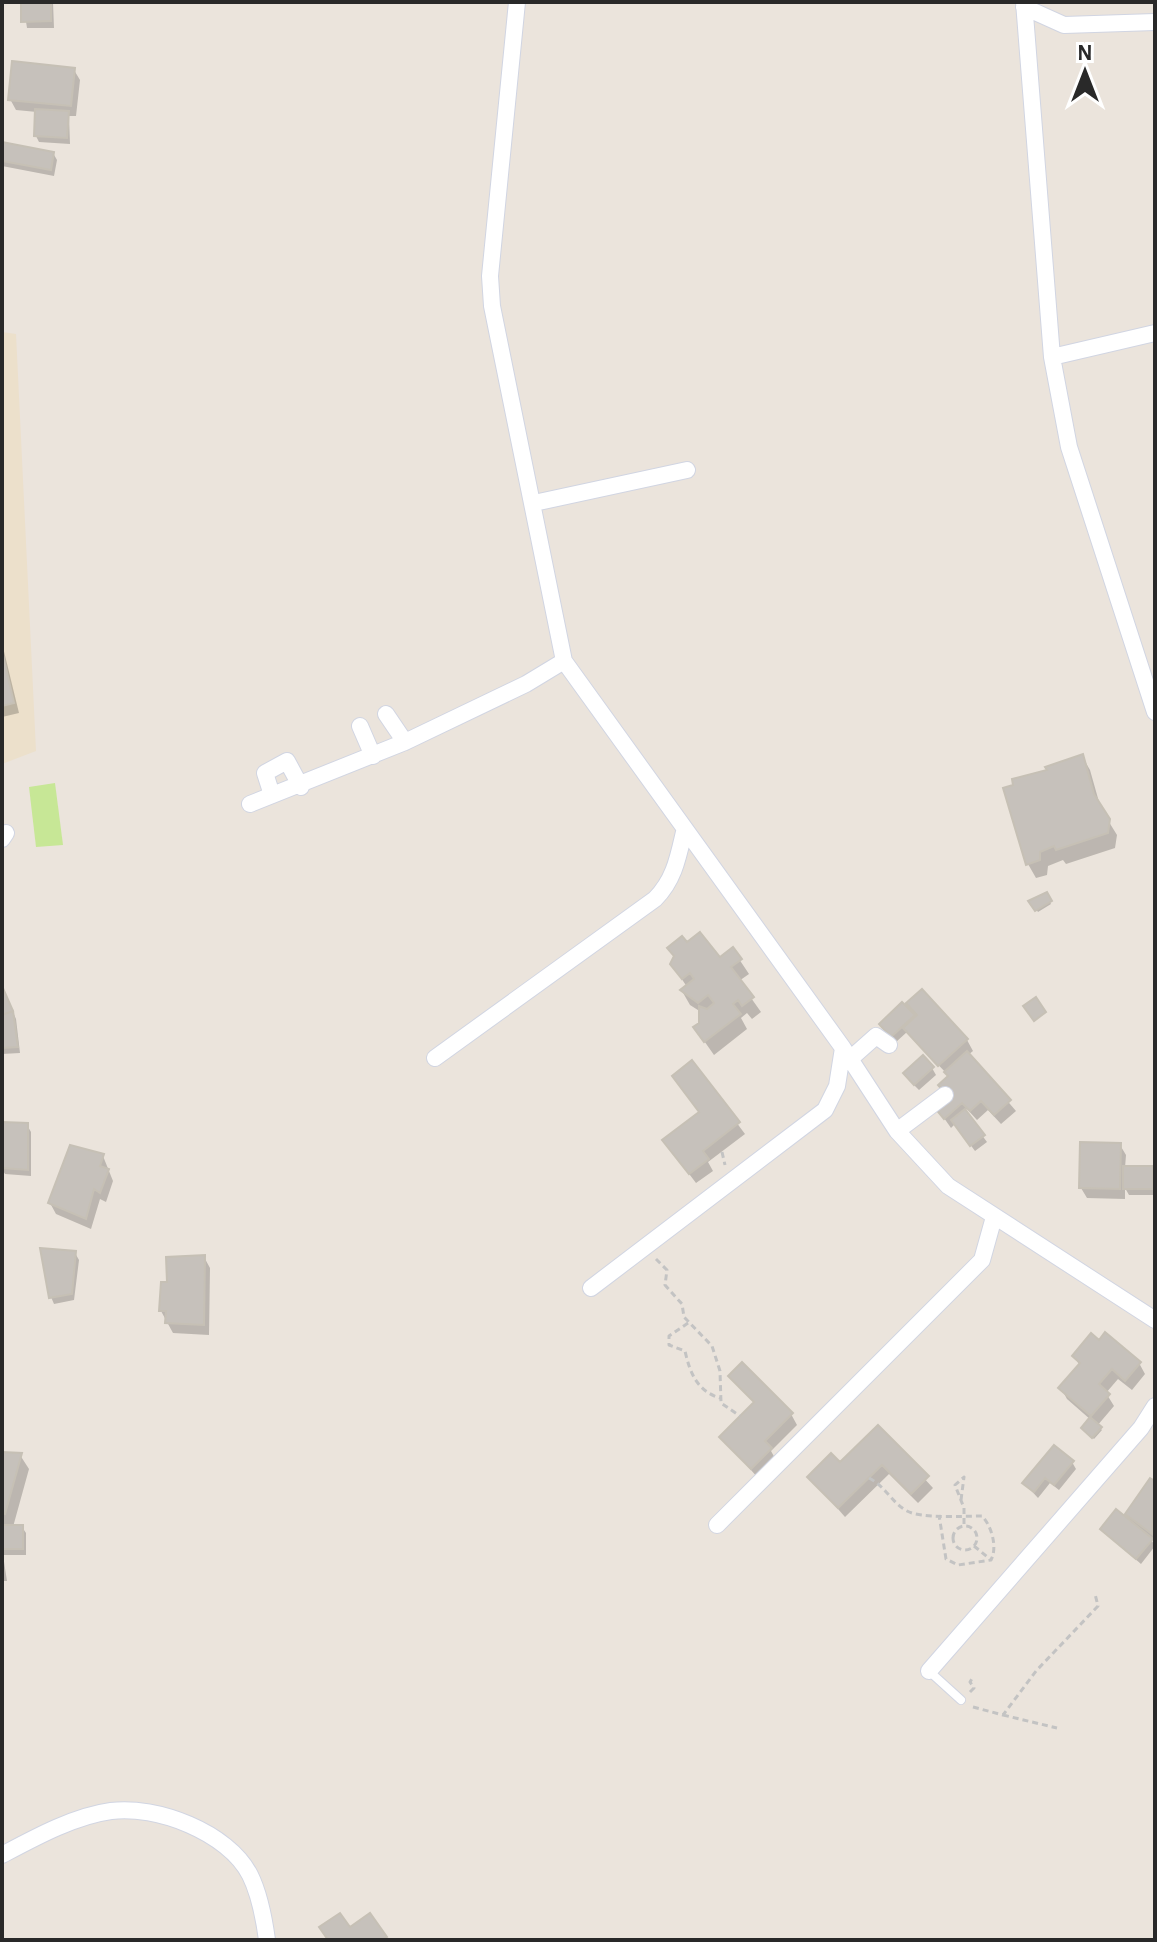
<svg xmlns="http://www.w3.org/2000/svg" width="1157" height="1942" viewBox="0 0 1157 1942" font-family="'Alegreya Sans',sans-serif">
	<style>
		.education { fill: #ece0cb }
		.pitch { fill: #c7e796 }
		.shadow { fill: #0003 }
		.building { fill: #c6c1bb; stroke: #c6c0b5; stroke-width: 2 }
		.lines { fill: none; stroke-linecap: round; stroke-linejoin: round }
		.service-casing { stroke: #d1d5e2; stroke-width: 10 }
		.minor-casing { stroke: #d1d5e2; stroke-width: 18 }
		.path { stroke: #c3c3c3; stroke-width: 3; stroke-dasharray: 6 4; stroke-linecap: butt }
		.service { stroke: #fff; stroke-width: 8 }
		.minor { stroke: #fff; stroke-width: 16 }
	</style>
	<rect width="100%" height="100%" fill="#ebe4dc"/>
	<path class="education" d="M2 332 16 334 36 751 2 764Z"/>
	<path class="pitch" d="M55 783 63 845 36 847 29 787Z"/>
	<path class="shadow" d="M23 2H53L54 28H27Z
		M74 70 80 80 76 116H69L70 144 39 142 36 136 37 112 16 110 10 99Z
		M2 144 53 153 57 160 54 176 2 166Z
		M2 643 19 713 2 717Z
		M1082 756 1090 770 1101 809 1117 835 1115 848 1066 864 1063 860 1048 866 1047 875 1036 878 1028 864 1050 771Z
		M1046 894 1051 904 1038 912 1031 902Z
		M687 945 720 960 733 950 749 974 739 981 761 1012 752 1019 747 1013 741 1018 747 1029 714 1055 695 1028 701 1024V1012L690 1005 682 991 687 987 672 964Z
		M2 987 16 1019 20 1053 2 1054Z
		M922 991 967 1040 973 1051 968 1055 1016 1111 1001 1124 988 1110 977 1120 967 1109 964 1111 987 1142 975 1151 955 1124 951 1128 937 1108 949 1078 947 1074 907 1032 896 1042 885 1030 902 1005 917 1018 908 1004Z
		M692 1063 745 1134 708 1162 713 1171 696 1183 671 1150 700 1113Z
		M932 1068 936 1075 919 1090 909 1080Z
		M2 1124 27 1125 31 1132V1176L5 1174 2 1169Z
		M1120 1145 1126 1155 1125 1168H1152L1155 1195H1129L1125 1188V1199L1087 1198 1081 1188Z
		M103 1156 113 1181 106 1202 100 1199 91 1229 56 1214 50 1203Z
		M75 1253 79 1260 74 1300 54 1304 51 1297Z
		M204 1257 210 1268 209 1335 173 1333 161 1311 169 1284Z
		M1074 1356 1139 1363 1145 1374 1132 1390 1118 1379 1106 1393 1114 1406 1097 1426 1102 1430 1094 1439 1085 1431 1091 1420 1067 1399 1061 1388 1080 1366Z
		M731 1376 791 1414 797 1425 771 1451 776 1460 758 1478 722 1437 755 1404Z
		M878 1428 933 1488 918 1503 889 1474 845 1517 810 1477 840 1464Z
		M2 1454 20 1455 29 1469 13 1527H22L26 1533V1555H3L7 1581H2Z
		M1072 1462 1076 1469 1059 1490 1050 1483 1038 1498 1025 1484Z
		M1151 1481 1155 1484V1540L1149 1536 1155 1546 1141 1564 1102 1530 1133 1525 1127 1515Z"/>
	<path class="building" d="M21 2H51V21L21 22Z
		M12 61 75 68 71 106 8 100Z
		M35 109 69 111 67 138 34 136Z
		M2 142 54 152 51 170 2 161Z
		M2 651 14 703 2 706Z
		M1083 754 1094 794 1110 819 1108 833 1056 850 1054 846 1040 852V860L1026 865 1003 788 1013 785 1012 779 1047 770 1045 767Z
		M1047 892 1052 901 1035 911 1028 901Z
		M700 932 720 957 733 947 742 959 731 967 754 997 742 1006 738 1000 733 1004 741 1014 704 1042 693 1027 699 1023V1006L707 1009 714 1003 708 995 698 1003 680 990 694 979 690 973 682 979 670 964 674 956 667 948 682 936 687 942Z
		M2 986 13 1011 2 1015Z
		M922 989 968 1039 938 1066 903 1028 917 1015 906 1003Z
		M1036 997 1046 1012 1034 1021 1023 1006Z
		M902 1002 915 1015 891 1037 879 1024Z
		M13 1011 18 1047 2 1048V1015Z
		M967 1051 1011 1100 994 1115 981 1101 970 1111 962 1103 944 1119 935 1108 948 1096 938 1085 948 1076 944 1072Z
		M923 1055 934 1067 914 1085 903 1073Z
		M692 1060 740 1122 703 1151 709 1159 689 1174 662 1140 699 1112 672 1076Z
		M965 1109 985 1135 970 1146 951 1120Z
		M2 1122 28 1123V1170L2 1168Z
		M1080 1142 1121 1143 1120 1189 1079 1188Z
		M70 1145 104 1154 100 1166 109 1169 100 1193 94 1189 86 1219 48 1203Z
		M1123 1166H1153V1189H1123Z
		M40 1248 76 1251 72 1294 49 1298Z
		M205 1255 204 1325 165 1323 166 1311H159L161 1282H167L166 1257Z
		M1105 1332 1141 1362 1125 1381 1112 1369 1099 1384 1110 1394 1091 1416 1058 1388 1080 1363 1072 1356 1091 1333 1099 1340Z
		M742 1362 793 1413 765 1441 772 1448 751 1469 719 1437 754 1402 728 1376Z
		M1090 1417 1102 1427 1092 1438 1081 1428Z
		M878 1425 929 1476 911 1494 882 1465 838 1508 807 1477 831 1453 840 1462Z
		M1054 1445 1074 1461 1054 1485 1045 1478 1034 1492 1022 1483Z
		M2 1452 22 1453 5 1514 2 1513Z
		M1150 1478 1155 1481 1152 1534 1125 1514Z
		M1116 1509 1153 1539 1136 1559 1100 1529Z
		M2 1525H23V1549H2Z
		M340 1913 350 1927 370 1913 387 1937 382 1940H328L319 1927Z"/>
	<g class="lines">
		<defs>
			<path id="service" d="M929 1671 961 1700"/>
			<path id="minor" d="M517 2 490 276 492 306 564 661 843 1048 897 1131 948 1186 1155 1320
				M1024 2 1052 357 1069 447 1155 712
				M1024 7 1064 25 1155 22
				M1052 357 1155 333
				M534 503 687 470
				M386 714 405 742
				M360 726 373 756
				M272 795 265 773 287 761 301 787
				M250 804 405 742 526 684 564 661
				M2 839 6 833
				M435 1058 655 899C674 880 678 858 684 832
				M849 1060 876 1036 889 1045
				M897 1131 945 1095
				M591 1288 825 1110 837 1086 843 1048
				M717 1525 982 1260 994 1217
				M929 1671 1141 1428 1155 1406
				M2 1855C34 1838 74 1816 111 1811 156 1805 228 1832 250 1875 260 1895 264 1918 267 1940"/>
		</defs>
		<use href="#service" class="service-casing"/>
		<use href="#minor" class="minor-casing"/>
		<path class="path" d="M722 1152 725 1165
			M656 1259 667 1270 665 1285 682 1304 684 1317 712 1346 720 1371 721 1403 740 1416
			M688 1323 669 1336V1345L685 1351C690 1373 697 1391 720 1398
			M869 1478C885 1486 892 1503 907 1511 922 1519 963 1516 982 1516 991 1525 998 1547 991 1560L958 1565 946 1559 939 1515
			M961 1500 964 1477 955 1485 964 1508V1526
			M953 1538a12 12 0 1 1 24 0a12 12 0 1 1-24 0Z
			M974 1546 990 1559
			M970 1692 974 1688 970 1682 973 1677
			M973 1707 1003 1715 1036 1671 1098 1606 1095 1594
			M1003 1715 1057 1728"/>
		<use href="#service" class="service"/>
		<use href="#minor" class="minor"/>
	</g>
	<rect width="1157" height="1942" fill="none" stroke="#292929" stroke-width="8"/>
	<g transform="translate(1085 72)" stroke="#ffffff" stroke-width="6" paint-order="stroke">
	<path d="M0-6L14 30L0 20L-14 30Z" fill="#292929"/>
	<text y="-12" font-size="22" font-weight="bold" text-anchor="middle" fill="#292929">N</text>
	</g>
</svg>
